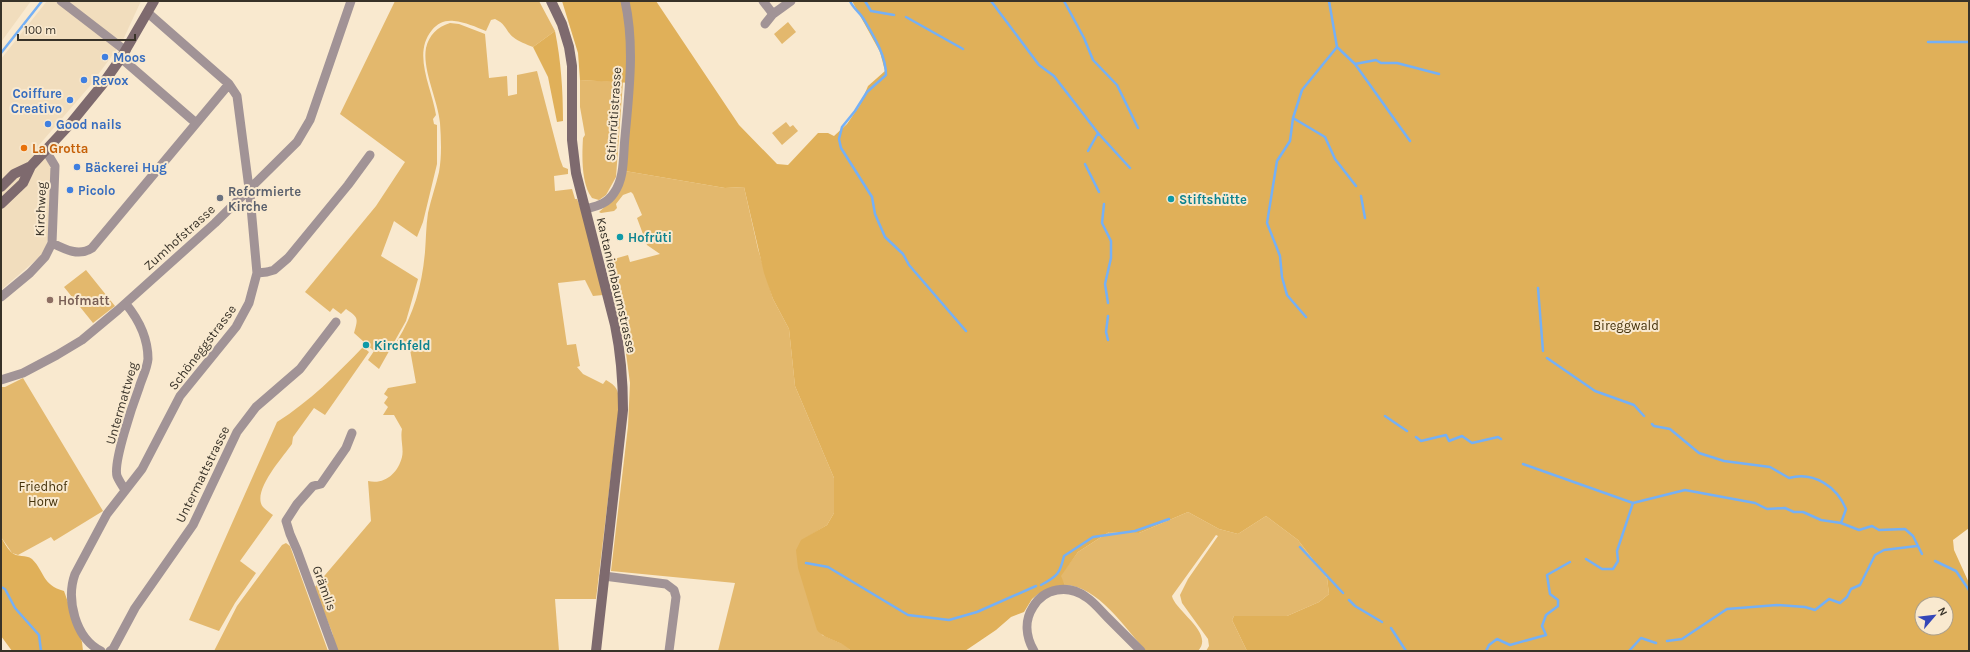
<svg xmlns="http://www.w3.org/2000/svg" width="1970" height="652" viewBox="0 0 1970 652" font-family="Karla,sans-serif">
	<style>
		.built { fill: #f1ddbd }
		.green { fill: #e3b86d }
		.forest { fill: #e0b059; fill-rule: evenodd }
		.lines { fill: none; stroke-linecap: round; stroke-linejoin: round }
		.stream { stroke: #75b0f5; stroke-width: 2.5 }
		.street { stroke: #a19396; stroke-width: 9 }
		.secondary { stroke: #7e6a6e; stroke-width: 10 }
		.shop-dot { fill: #3f7fe0; stroke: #f9e9cf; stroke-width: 1.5 }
		.food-dot { fill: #e8710a; stroke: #f9e9cf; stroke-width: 1.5 }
		.worship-dot { fill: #6b7280; stroke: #f9e9cf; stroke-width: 1.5 }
		.culture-dot { fill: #0f9aa8; stroke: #f9e9cf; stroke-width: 1.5 }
		.education-dot { fill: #8d6e63; stroke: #f9e9cf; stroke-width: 1.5 }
		.labels { text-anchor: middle; stroke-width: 4; stroke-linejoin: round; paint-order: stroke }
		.shop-label { font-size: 13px; font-weight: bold; fill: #366cbe; stroke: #f9e9cf; text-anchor: start }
		.street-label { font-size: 13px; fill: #383228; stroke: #f9e9cf }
		.food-label { font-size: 13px; font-weight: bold; fill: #c56008; stroke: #f9e9cf; text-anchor: start }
		.worship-label { font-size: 13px; font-weight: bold; fill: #5b616d; stroke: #f9e9cf; text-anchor: start }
		.culture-label { font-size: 13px; font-weight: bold; fill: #0d838f; stroke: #f9e9cf; text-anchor: start }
		.education-label { font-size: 13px; font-weight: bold; fill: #785e54; stroke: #f9e9cf; text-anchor: start }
		.park-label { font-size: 13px; fill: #45320b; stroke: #f9e9cf }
	</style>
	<rect width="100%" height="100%" fill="#f9e9cf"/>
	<path class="built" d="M1 1H31L1 42Z
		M47 1H141L122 42 89 87 39 145 52 170 48 238 44 253 1 290V59Z"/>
	<path class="green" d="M395 1H539L555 31 533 47C526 44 519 42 513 37 505 30 506 24 495 19L491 20 486 31C476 27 465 22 454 21 445 20 438 23 432 30 412 54 432 88 436 115L433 119 434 124 437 125V164L423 222 417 237 394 221 381 256 418 279 406 321 379 369 368 360 374 351 354 333C358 318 359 318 346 309L341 314 333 308 330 312 305 292 376 206 405 162 340 114Z
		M788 22 796 32 782 44 774 34Z
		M450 23 459 24 485 34 489 78 507 76 508 96 517 94V75L537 71 560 159 563 167 568 169V174L554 176 555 191 572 189 575 199H577L581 209 603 295 593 296 585 280 558 283 567 345 576 344 580 366 577 367 583 374 603 384 606 380C623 389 618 398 618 416L596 599H555L559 651H337L332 632 314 588 371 521 368 481C385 485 398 473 402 457 404 449 400 438 402 429L394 415H383L388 407 384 403 388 397 384 394 388 388 416 383 409 344 397 341C414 314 422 285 425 252 426 239 426 226 428 213 431 199 436 185 439 172 442 155 441 139 440 123 438 100 422 70 426 48 429 35 437 27 450 23Z
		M580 80 623 82 616 177 606 195 599 200 592 198C581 184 582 155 583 138L585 135 580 107Z
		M786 122 790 127 793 125 798 131 782 145 772 133Z
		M625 171 725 188 744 187 758 249 773 299 789 329 795 386 834 478V513L827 525 801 541 822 635 847 646 851 651H718L735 583 611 571 628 426 630 383 623 331 607 262V261L628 255 630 262 660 254 647 245 637 218 642 215 633 194 631 192 623 195 616 204 617 208 614 211 601 213 599 212 616 197Z
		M86 270 115 306 93 323 64 287Z
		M363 347 369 352 325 415 314 408 293 437 292 444C283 457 251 492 263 507 266 510 270 513 273 515L240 561 256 573 235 603 219 631 189 620 277 422C310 401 336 375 363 347Z
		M23 378 103 511 54 541 51 537 18 555 12 553 1 537V387H5Z
		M1188 512 1219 529 1238 534 1266 516 1298 540 1327 578 1329 594 1319 602 1287 616H1234L1232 620 1247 651H1206L1209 646 1208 639 1182 603 1180 595 1188 579 1218 536 1216 535 1172 596C1175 611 1215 633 1198 651H1146C1126 629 1097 585 1065 585L1060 576 1078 552 1109 532 1139 533Z
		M286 543 290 546 328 651H214L237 606 282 545Z"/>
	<path class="forest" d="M562 1H656L739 125 777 164 788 165 818 133H828L834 136 847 124 860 105 868 86 885 71 880 52 852 1H1969V528L1953 540 1954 550 1969 583V651H1247L1232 620 1234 616H1287L1319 602 1329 594 1327 578 1298 540 1266 516 1238 534 1219 529 1188 512 1139 533 1109 532 1078 552 1061 576 1065 585 1048 589 1038 594 1032 599 1024 612 1011 617 996 630 965 651H851C842 640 826 641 817 630L798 568 796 550 801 540 827 525 834 513V478L795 386 789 329 773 299 764 273 744 187 725 188 625 171 631 83 580 80 578 53ZM1922 604H1946V628H1922Z
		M555 31C561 61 563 90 563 121L557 122 548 77 533 47Z
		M1 537C4 542 7 548 11 552 17 558 26 554 32 559 45 572 42 585 64 591L82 642 83 651H12L1 636Z"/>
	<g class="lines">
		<path class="stream" d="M850 1C853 8 859 12 863 18 873 35 886 55 886 75L867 92 855 111 842 127 839 139 841 148 872 197 875 214 885 237 903 254 909 265 966 331
			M865 1 871 11 894 15
			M991 1 1039 65 1054 76 1098 133 1130 168
			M1064 1 1084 38 1093 60 1117 85 1138 128
			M906 17 963 49
			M1928 42H1969
			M1337 47 1355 64 1410 141
			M1 53 42 1
			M1355 64 1376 60 1381 63H1397L1439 74
			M1293 118 1325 137 1335 159 1356 186
			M1088 151 1098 133
			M1085 164 1099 192
			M1361 196 1365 218
			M1104 204 1102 223 1111 241V258L1105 284 1108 303
			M1538 288 1543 351
			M1108 316 1106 332 1108 340
			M1306 317 1287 295 1282 277 1280 256 1267 223 1277 161 1290 141 1293 118 1302 90 1337 47 1329 1
			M1547 358 1595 391 1634 405 1644 416
			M1385 416 1407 431
			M1652 424 1654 426 1670 429 1699 453 1724 461 1770 467 1789 478C1814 471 1837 487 1846 509L1841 523
			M1416 437 1421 441 1446 435 1449 441 1462 436 1472 443 1498 437 1501 439
			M1523 464 1633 503 1685 490 1755 503 1767 509 1785 508 1794 512H1803L1821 520 1841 523 1859 530 1872 526 1879 530 1905 529 1913 536 1922 554
			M1300 547 1343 593
			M1586 559 1602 569H1613L1618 561 1617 551 1633 503
			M1935 561 1956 571 1969 590
			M806 563 828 567 908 615 949 620 977 612 1036 586
			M1041 585C1058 576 1060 573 1064 556L1093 537 1135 531 1169 519
			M1 587 5 589 15 608 39 635 41 651
			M1349 600 1355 606 1382 622
			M1391 628 1406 651
			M1667 641 1682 639 1727 609 1777 605 1805 607 1815 610 1829 599 1840 603 1847 597 1851 589 1860 585 1875 555 1884 550 1917 546
			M1486 651 1489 645 1497 639 1510 645 1546 635 1542 626 1546 615 1558 606V600L1550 594 1547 575 1570 562
			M1629 651 1641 638 1656 643"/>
		<path class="street" d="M61 1 126 51
			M763 1 773 14 765 24
			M773 14 791 1
			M121 58 196 123
			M586 209C597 206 607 204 614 193 625 178 623 155 625 137 629 92 635 46 625 1
			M52 243C64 249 79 257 92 248L229 84
			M257 273 267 272 274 270 288 258 348 185 370 155
			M1 297 30 273 45 257 52 243 55 166 46 151
			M1 380 23 373 57 355 82 340 118 310 215 223 297 142 310 120 351 1
			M125 490C122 485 119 481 117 476 113 462 133 404 139 388 142 378 147 369 148 359 148 337 139 320 126 304
			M604 576 666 584 674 590 676 597 669 651
			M101 651C75 638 66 599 75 574L107 514 142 469 180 396 236 327 249 303 257 273 250 196 237 96 229 84 148 13
			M110 651 113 649 135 608 193 525 237 432 256 407 300 369 336 322
			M334 651 297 550 290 534 286 521 297 504 313 486 321 484 346 448 352 433
			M1034 651C1026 637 1024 621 1033 607 1044 588 1068 584 1086 597 1094 602 1101 611 1108 618 1119 629 1130 640 1141 651"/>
		<path class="secondary" d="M551 1 562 24 569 47 572 66V140L576 173 615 325C621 354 623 381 623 410L596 651
			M1 187 14 174 31 166
			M1 204 23 183 31 166 71 123 102 85 121 58 154 1"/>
	</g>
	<g class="shop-dot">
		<circle cx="105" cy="57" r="4"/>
		<circle cx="84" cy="80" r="4"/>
		<circle cx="70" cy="100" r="4"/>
		<circle cx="48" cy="124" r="4"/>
		<circle cx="77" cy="167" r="4"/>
		<circle cx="70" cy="190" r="4"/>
	</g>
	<circle class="food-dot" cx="24" cy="148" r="4"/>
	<circle class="worship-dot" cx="220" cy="198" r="4"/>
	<g class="culture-dot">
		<circle cx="1171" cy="199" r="4"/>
		<circle cx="620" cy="237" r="4"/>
		<circle cx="366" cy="345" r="4"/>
	</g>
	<circle class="education-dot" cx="50" cy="300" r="4"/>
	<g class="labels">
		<g class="shop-label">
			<text x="113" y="62">Moos</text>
			<text x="92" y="85">Revox</text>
			<text x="62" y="98" text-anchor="end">Coiffure<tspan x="62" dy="15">Creativo</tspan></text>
			<text x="56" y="129">Good nails</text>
			<text x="85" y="172">Bäckerei Hug</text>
			<text x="78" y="195">Picolo</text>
		</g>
		<g class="street-label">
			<text transform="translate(613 114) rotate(-86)" y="5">Stirnrütistrasse</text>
			<text transform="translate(40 209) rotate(-88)" y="5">Kirchweg</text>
			<text transform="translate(179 237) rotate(-42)" y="5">Zumhofstrasse</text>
			<text transform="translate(617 285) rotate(77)" y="5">Kastanienbaumstrasse</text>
			<text transform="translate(202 347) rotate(-53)" y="5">Schöneggstrasse</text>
			<text transform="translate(121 403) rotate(-74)" y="5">Untermattweg</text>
			<text transform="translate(202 474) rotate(-64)" y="5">Untermattstrasse</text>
			<text transform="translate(325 588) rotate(70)" y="5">Grämlis</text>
		</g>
		<g class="food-label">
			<text x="32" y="153">La Grotta</text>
		</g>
		<g class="worship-label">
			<text x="228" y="196">Reformierte<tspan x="228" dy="15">Kirche</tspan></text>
		</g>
		<g class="culture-label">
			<text x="1179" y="204">Stiftshütte</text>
			<text x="628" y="242">Hofrüti</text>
			<text x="374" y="350">Kirchfeld</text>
		</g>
		<g class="education-label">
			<text x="58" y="305">Hofmatt</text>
		</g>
		<g class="park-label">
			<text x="1626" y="330">Bireggwald</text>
			<text x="43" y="491">Friedhof<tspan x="43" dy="15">Horw</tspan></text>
		</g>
	</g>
	<rect width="1970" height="652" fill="none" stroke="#383228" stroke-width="4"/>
	<g transform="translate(1934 616) rotate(62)"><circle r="19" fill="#f9e9cf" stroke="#aca08c"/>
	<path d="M0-3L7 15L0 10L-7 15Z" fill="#3446b8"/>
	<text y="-6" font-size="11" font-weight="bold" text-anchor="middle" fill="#383228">N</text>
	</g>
	<path d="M18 34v6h117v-6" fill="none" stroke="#383228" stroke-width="2"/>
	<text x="24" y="34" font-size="12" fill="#383228" stroke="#f9e9cf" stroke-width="3" paint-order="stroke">100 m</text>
</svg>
